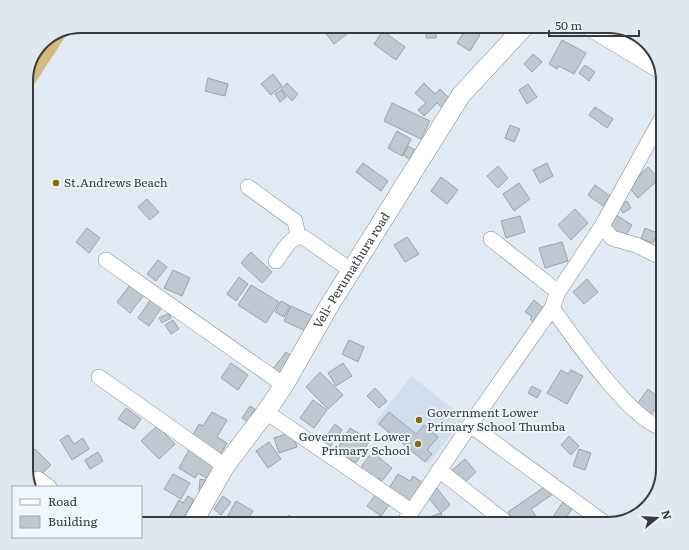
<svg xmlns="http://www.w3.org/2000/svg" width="689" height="550" viewBox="0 0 689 550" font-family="Literata,serif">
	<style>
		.built { fill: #d0dded }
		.water { fill: #d3b97b }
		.building { fill: #bfc7d1; stroke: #9aa1aa }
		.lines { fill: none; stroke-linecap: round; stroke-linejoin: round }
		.minor-casing { stroke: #7d848d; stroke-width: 16 }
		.major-casing { stroke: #7d848d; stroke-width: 20 }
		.minor { stroke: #fff; stroke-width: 15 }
		.major { stroke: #fff; stroke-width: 19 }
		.poi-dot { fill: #8a6a09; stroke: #eff6fe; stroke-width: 1.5 }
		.labels { text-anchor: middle; stroke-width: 3.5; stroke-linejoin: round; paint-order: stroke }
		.poi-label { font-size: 12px; fill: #373a3e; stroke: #eff6fe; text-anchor: start }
		.street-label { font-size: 12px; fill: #373a3e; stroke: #eff6fe }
		.rim { fill: none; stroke: #373a3e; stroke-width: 2 }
	</style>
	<rect width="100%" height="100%" fill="#e1e9f2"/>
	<path class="built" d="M411 376 464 417 428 464 375 423Z"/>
	<path class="water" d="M69 31 26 97V78L45 40Z"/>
	<path class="building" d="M330 26H340L347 34 334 44 324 31Z
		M426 26H436V38H426Z
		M443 26H459L454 33Z
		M467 27 480 35 470 51 457 43Z
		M383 31 405 47 396 60 374 44Z
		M562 40 586 53 574 74 559 66 557 69 549 64Z
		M533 54 542 62 532 72 524 64Z
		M585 65 595 72 589 81 579 73Z
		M273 74 282 86 271 95 261 84Z
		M208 78 228 84 225 96 205 91Z
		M287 83 298 94 292 101 281 89Z
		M424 83 435 94 440 89 450 99 442 108 437 103 424 116 418 110 426 103 415 93Z
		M528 84 537 97 527 104 519 90Z
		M281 90 286 97 280 102 275 94Z
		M392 103 430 121 421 139 384 121Z
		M595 107 613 119 607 128 589 115Z
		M510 125 520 129 514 142 505 138Z
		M397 131 411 139 402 156 388 148Z
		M408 146 415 150 409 159 403 155Z
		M363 163 388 181 381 191 356 172Z
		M547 163 553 176 540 183 533 170Z
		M498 166 508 178 498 188 487 176Z
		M648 167 659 179 638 198 628 186Z
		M441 177 458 190 447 204 431 191Z
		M519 183 530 199 514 211 503 194Z
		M595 185 610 196 603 206 588 195Z
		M147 199 159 212 150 220 138 207Z
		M627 201 631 208 623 213 619 207Z
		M575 209 588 223 571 240 558 225Z
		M616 215 632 225 624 239 608 229Z
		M520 216 525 232 506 238 501 221Z
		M87 228 100 238 89 253 76 242Z
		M645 228 657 233 653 243 641 239Z
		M407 237 419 254 405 262 394 245Z
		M562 242 568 261 545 268 539 248Z
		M251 252 272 272 262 283 241 263Z
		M158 260 167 267 156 281 147 274Z
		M173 270 190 278 182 296 164 288Z
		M239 277 248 284 236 301 227 294Z
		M587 279 598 292 584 304 573 292Z
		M130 285 144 295 130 313 117 302Z
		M251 285 279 302 266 323 238 305Z
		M151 299 162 307 149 326 138 318Z
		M534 300 547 311 537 325 530 319 532 317 525 312Z
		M281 301 290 306 284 317 275 312Z
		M291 306 315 317 308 332 284 321Z
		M169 313 171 318 162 323 159 318Z
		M173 320 179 329 171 334 165 325Z
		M349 340 364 347 358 362 342 354Z
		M286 352 295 359 281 376 273 369Z
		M231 363 248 375 238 390 221 378Z
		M343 363 352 376 336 386 328 373Z
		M561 370 568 374 571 370 583 376 567 404 547 393Z
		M320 372 343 395 328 409 306 387Z
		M532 386 541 391 537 398 528 393Z
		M375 388 387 401 379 408 367 396Z
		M648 389 662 400 651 415 637 404Z
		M313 400 327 410 314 428 300 418Z
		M250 406 255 409 248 422 242 418Z
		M126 408 141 419 134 429 118 419Z
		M212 412 227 420 217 437 227 443 218 459 189 443 199 424 203 426Z
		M389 412 416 434 424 425 438 437 427 450 432 454 425 462 379 424Z
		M335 424 342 430 329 448 322 442Z
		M157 426 175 444 159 459 141 441Z
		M350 428 370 440 356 463 336 451Z
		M292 432 297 447 279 453 274 438Z
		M68 435 74 444 83 438 89 449 72 460 60 440Z
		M569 436 579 446 571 455 561 445Z
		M269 442 281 459 268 468 256 451Z
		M190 448 217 463 208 479 198 473 195 478 179 468Z
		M35 449 51 465 32 483 26 472V458Z
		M579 449 591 453 585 470 573 466Z
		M98 452 103 461 90 469 85 460Z
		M372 452 392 468 382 481 378 478 374 482 359 470Z
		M465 459 476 472 462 485 450 472Z
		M173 474 190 483 181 499 164 489Z
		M398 474 410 481 413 476 423 483 408 505 387 491Z
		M200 479 210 481 209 493 199 491Z
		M550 483 556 492 531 509 539 521 535 524H517L508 512Z
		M437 488 450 505 441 513 427 496Z
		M376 494 390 504 381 516 367 506Z
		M188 496 194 500 180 524H172L167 521 179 500 183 503Z
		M223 496 231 502 221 515 214 509Z
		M236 501 253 511 245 524H239L227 517Z
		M563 502 572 509 561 524 552 518Z
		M589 511 600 524H581Z
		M441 513 445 524H429L427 518Z
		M289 515 296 523 294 524H280Z
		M141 516 154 524H141Z
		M380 519 387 524H377Z"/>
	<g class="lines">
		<defs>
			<path id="minor" d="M631 52 640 38
				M248 187 295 221 298 236
				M602 226 612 238 636 245 663 258
				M491 239 558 292
				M106 260 284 385
				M276 261C282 253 291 234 303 237L352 271
				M552 308C571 334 632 423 663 428
				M99 377 225 466
				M266 412 411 511
				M470 425 606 524
				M439 470 508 524
				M38 479 49 487
				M403 524 470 425 552 308 558 292 602 226 663 116"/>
			<g id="major">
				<path d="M589 26 657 67"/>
				<path id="s1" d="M192 524 225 466 266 412 284 385 329 306 461 95 525 26"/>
			</g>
		</defs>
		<use href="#minor" class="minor-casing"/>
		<use href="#major" class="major-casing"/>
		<use href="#minor" class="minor"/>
		<use href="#major" class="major"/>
	</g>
	<g class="poi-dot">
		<circle cx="56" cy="183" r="4"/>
		<circle cx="419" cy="420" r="4"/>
		<circle cx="418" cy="444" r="4"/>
	</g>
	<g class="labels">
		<g class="poi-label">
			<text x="64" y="187">St.Andrews Beach</text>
			<text x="427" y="417">Government Lower<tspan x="427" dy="14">Primary School Thumba</tspan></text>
			<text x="410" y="441" text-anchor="end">Government Lower<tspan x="410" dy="14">Primary School</tspan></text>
		</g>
		<g class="street-label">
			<text dy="4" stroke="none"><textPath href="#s1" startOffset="300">Veli- Perumathura road</textPath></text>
		</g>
	</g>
	<path d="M0 0H689V550H0ZM81 33H608A48 48 0 0 1 656 81V469A48 48 0 0 1 608 517H81A48 48 0 0 1 33 469V81A48 48 0 0 1 81 33Z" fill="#e0e7ef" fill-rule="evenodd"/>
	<path class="rim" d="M81 33H608A48 48 0 0 1 656 81V469A48 48 0 0 1 608 517H81A48 48 0 0 1 33 469V81A48 48 0 0 1 81 33Z"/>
	<rect x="12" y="486" width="130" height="52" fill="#eff6fe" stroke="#a5abb1"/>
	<rect x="20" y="499" width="20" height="6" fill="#ffffff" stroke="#a5abb1"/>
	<text x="48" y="506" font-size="12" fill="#373a3e">Road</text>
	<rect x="20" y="516" width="20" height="12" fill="#bfc7d1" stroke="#a5abb1"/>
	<text x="48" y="526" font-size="12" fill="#373a3e">Building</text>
	<g transform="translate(657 518) rotate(72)" stroke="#eff6fe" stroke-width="3" paint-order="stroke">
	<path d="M0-3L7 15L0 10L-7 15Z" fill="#373a3e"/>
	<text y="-6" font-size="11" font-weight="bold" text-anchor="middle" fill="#373a3e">N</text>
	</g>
	<path d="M549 30v6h90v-6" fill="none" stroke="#373a3e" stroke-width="2"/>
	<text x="555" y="30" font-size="12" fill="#373a3e" stroke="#eff6fe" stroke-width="3" paint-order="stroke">50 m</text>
</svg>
